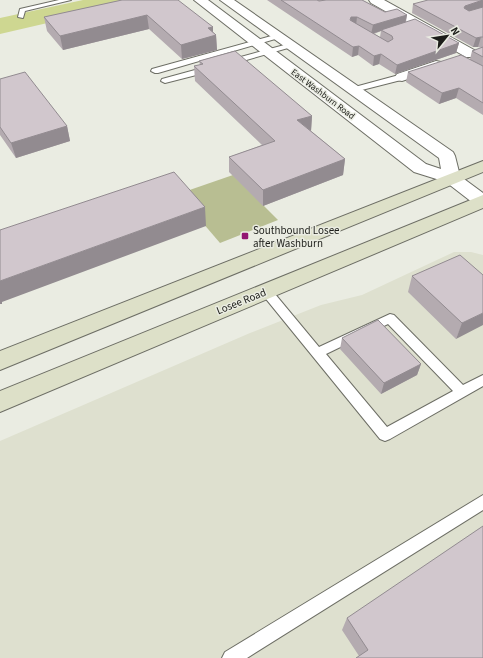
<svg xmlns="http://www.w3.org/2000/svg" width="483" height="658" viewBox="0 0 483 658" font-family="'Source Sans 3',sans-serif">
	<style>
		.built { fill: #dee0cf }
		.green { fill: #b8be92 }
		.lines { fill: none; stroke-linecap: round; stroke-linejoin: round }
		.river { fill: #ced791; fill-rule: evenodd }
		.service-casing { stroke: #6d6e65; stroke-width: 2 }
		.minor-casing { stroke: #6d6e65; stroke-width: 2 }
		.tertiary-casing { stroke: #6d6e65; stroke-width: 2 }
		.secondary-casing { stroke: #6d6e65; stroke-width: 2 }
		.service { fill: #fff; fill-rule: evenodd }
		.minor { fill: #fff; fill-rule: evenodd }
		.tertiary { fill: #fff; fill-rule: evenodd }
		.secondary { fill: #dde0c8; fill-rule: evenodd }
		.wall { fill: #b4abb0; fill-rule: evenodd }
		.shaded-wall { fill: #928b90 }
		.building { fill: #d1c7cd; stroke: #928b90 }
		.poi-dot { fill: #921571; stroke: #eaece2; stroke-width: 1.5 }
		.labels { text-anchor: middle; stroke-width: 3; stroke-linejoin: round; paint-order: stroke }
		.far-street-label { font-size: 9px; fill: #1d1e1a; stroke: #eaece2 }
		.poi-label { font-size: 11px; fill: #1d1e1a; stroke: #eaece2; text-anchor: start }
		.street-label { font-size: 11px; fill: #1d1e1a; stroke: #eaece2 }
	</style>
	<rect width="100%" height="100%" fill="#eaece2"/>
	<path class="built" d="M454 252H471L483 255V658H0V441L250 333 321 305 362 295Z"/>
	<path class="green" d="M233 175 278 220 220 243 178 194Z"/>
	<g class="lines">
		<path class="river" d="M83 0H128L125 5 0 34V18Z"/>
		<defs>
			<path id="service" d="M59 0H71L25 11 23 18 18 17 20 9Z
				M275 35H278L282 37 158 73H155L151 71 152 69Z
				M288 44H294L295 46 229 65 225 63 226 61Z
				M206 67H209L213 69 212 71 165 83 161 81 162 79Z
				M399 75H405L406 77 405 79 354 92 350 90 351 88Z
				M266 287 270 288 319 347 390 314 394 315 463 385 483 375V386L390 439 385 441 380 439 262 294 260 291 262 288ZM388 324 453 391 387 427 326 354Z
				M483 495V510L247 658H222L225 652Z"/>
			<path id="minor" d="M369 0H384L476 51 478 54 476 57H466L371 3Z
				M436 61 441 62 443 65 441 68 402 81 397 80 395 77 397 74Z"/>
			<path id="tertiary" d="M194 0H208L426 164 441 169 439 158 220 0H234L453 152 455 156 460 176 483 193V208L477 206 446 182 414 172Z"/>
			<path id="secondary" d="M483 161V172L0 370V351Z
				M483 195V208L0 412V391Z"/>
		</defs>
		<use href="#service" class="service-casing"/>
		<use href="#minor" class="minor-casing"/>
		<use href="#tertiary" class="tertiary-casing"/>
		<use href="#secondary" class="secondary-casing"/>
		<use href="#service" class="service"/>
		<use href="#minor" class="minor"/>
		<use href="#tertiary" class="tertiary"/>
		<use href="#secondary" class="secondary"/>
	</g>
	<path class="wall" d="M122 0 213 27V32L216 35 217 50 182 59 149 29 63 50 47 31 44 17Z
		M267 0H362L385 12 407 15 406 22 459 43 456 53 395 74 379 64 373 66 358 55 352 57ZM381 31 380 37 374 34Z
		M483 0V115L456 98 439 104 406 82 408 72 470 59 472 51 482 48 478 47H473L412 13 413 4Z
		M199 61 312 116 311 131 345 159 343 175 263 206 229 172V157L262 145 195 81 194 66 200 65Z
		M0 79 67 126 70 141 16 158 0 135Z
		M483 275 456 339 408 292 412 276Z
		M342 338 421 364 417 375 381 394 340 349Z
		M347 618 483 658 359 656 342 630Z"/>
	<path class="shaded-wall" d="M483 0V7L462 16 465 6Z
		M147 15 149 29 63 50 60 36Z
		M407 15 405 24 381 30V31L371 34 373 25Z
		M351 17H357L356 26 350 27Z
		M213 27V36L216 35 217 50 182 59 181 45 208 28Z
		M481 37 478 47H473L476 38Z
		M459 43 456 53 395 74 397 65Z
		M359 46 358 55 352 57 353 47Z
		M381 54 379 64 373 66 374 56Z
		M459 88 456 98 439 104 442 93Z
		M312 116 311 131 297 120Z
		M67 126 70 141 16 158 11 143Z
		M345 159 343 175 263 206V190Z
		M205 207 206 226 2 302V304H0V281Z
		M483 313V325L456 339 462 323Z
		M421 364 417 375 381 394 384 383Z"/>
	<path class="building" d="M122 0H178L213 27 208 28 216 35 181 45 147 15 60 36 44 17Z
		M281 0H317L319 1 326 0H362L385 12 397 9 407 15 373 25 357 17H351L350 20 388 42 393 39 392 36 381 30 415 19 459 43 397 65 381 54 374 56 359 46 353 47Z
		M428 0H483L465 6 464 8 469 11 483 7V37H481L476 38 413 4Z
		M483 47V57L472 51Z
		M235 51 312 116 297 120 345 159 263 190 229 157 275 141 194 66 203 64 199 61Z
		M461 55 483 66V103L459 88 442 93 408 72Z
		M25 72 67 126 11 143 0 127V79Z
		M174 172 205 207 0 281V230Z
		M460 255 483 275V313L462 323 412 276Z
		M378 320 421 364 384 383 342 338Z
		M483 526V658H356L368 650 347 618Z"/>
	<rect class="poi-dot" x="241" y="232" width="8" height="8" rx="2"/>
	<g class="labels">
		<g class="far-street-label">
			<text transform="translate(323 94) rotate(37)" y="3">East Washburn Road</text>
		</g>
		<g class="poi-label">
			<text x="253" y="234">Southbound Losee<tspan x="253" dy="13">after Washburn</tspan></text>
		</g>
		<g class="street-label">
			<text transform="translate(241 301) rotate(-22)" y="4">Losee Road</text>
		</g>
	</g>
	<g transform="translate(447 36) rotate(60)" stroke="#eaece2" stroke-width="3" paint-order="stroke">
	<path d="M0-3L7 15L0 10L-7 15Z" fill="#1d1e1a"/>
	<text y="-6" font-size="11" font-weight="bold" text-anchor="middle" fill="#1d1e1a">N</text>
	</g>
</svg>
